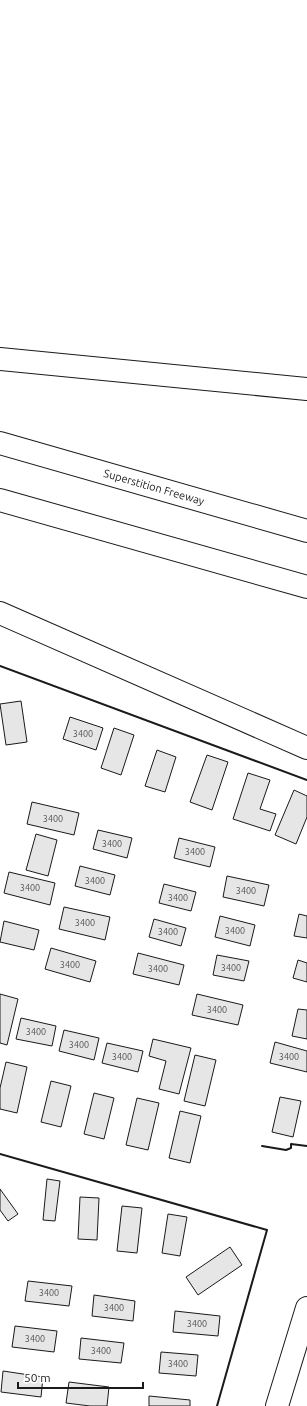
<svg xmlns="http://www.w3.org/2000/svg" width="307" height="1406" viewBox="0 0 307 1406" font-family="Ubuntu,sans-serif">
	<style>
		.building { fill: #e6e6e6; stroke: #1a1a1a }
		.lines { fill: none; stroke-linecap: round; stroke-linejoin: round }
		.primary-casing { stroke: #1a1a1a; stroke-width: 24 }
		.highway-casing { stroke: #1a1a1a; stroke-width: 24 }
		.primary { stroke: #fff; stroke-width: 22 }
		.highway { stroke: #fff; stroke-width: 22 }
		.wall { stroke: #1a1a1a; stroke-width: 2 }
		.labels { text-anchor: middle; stroke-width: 3; stroke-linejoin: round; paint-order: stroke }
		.number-label { font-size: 9px; fill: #4d4d4d }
		.street-label { font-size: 11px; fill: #1a1a1a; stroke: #fff }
	</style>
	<rect width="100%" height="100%" fill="#fff"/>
	<path class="building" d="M21 701 27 742 6 745 0 704Z
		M70 717 103 728 96 750 63 739Z
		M114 728 134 735 121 775 101 768Z
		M157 750 176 757 165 792 145 786Z
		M207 755 228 762 212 810 190 802Z
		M248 773 270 780 260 809 276 814 270 831 233 819Z
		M294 790 307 796V817L296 844 275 835Z
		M32 802 79 813 74 835 27 824Z
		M98 830 132 838 127 858 93 849Z
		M36 834 57 840 48 876 26 870Z
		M179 838 215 847 210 867 174 858Z
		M80 866 115 875 110 895 75 886Z
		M9 872 55 883 50 905 4 893Z
		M227 876 269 885 264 906 223 897Z
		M164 884 196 892 191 911 159 903Z
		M64 907 110 917 105 940 59 929Z
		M299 914 307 916V938L294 936Z
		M220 916 255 925 250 946 215 937Z
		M154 919 186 928 181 946 149 937Z
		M4 921 39 930 34 950 0 942Z
		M51 948 96 961 90 982 45 969Z
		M138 953 184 965 179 985 133 974Z
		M217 955 249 961 244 981 213 975Z
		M298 960 307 963V982L293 978Z
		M0 994 18 999 7 1045 0 1043Z
		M197 994 243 1005 238 1025 192 1015Z
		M298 1009 307 1010V1039L292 1036Z
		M21 1018 56 1026 52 1046 16 1039Z
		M64 1030 99 1038 94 1060 59 1051Z
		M153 1039 191 1048 179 1094 159 1089 166 1061 149 1056Z
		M275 1042 307 1051V1072L270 1063Z
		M107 1043 143 1051 138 1072 102 1063Z
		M195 1055 216 1060 205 1106 184 1101Z
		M6 1062 27 1067 17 1113 0 1109V1088Z
		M51 1081 71 1086 61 1127 41 1122Z
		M94 1093 114 1098 104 1139 84 1134Z
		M280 1097 301 1101 293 1137 272 1132Z
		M137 1098 159 1103 148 1150 126 1145Z
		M180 1111 201 1116 190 1163 169 1158Z
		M47 1179 60 1181 55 1221 43 1220Z
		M0 1189 18 1214 8 1221 0 1210Z
		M80 1197 99 1198 97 1240 78 1239Z
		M122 1206 142 1208 137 1253 117 1251Z
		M168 1214 187 1217 180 1256 162 1253Z
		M230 1247 242 1265 198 1295 186 1277Z
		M28 1281 72 1286 69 1306 25 1301Z
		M94 1295 135 1301 133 1321 92 1316Z
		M175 1311 220 1316 218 1336 173 1332Z
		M15 1326 57 1331 54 1352 12 1347Z
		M81 1338 124 1343 121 1363 79 1359Z
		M161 1352 198 1355 196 1376 159 1373Z
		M3 1371 43 1377 41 1397 1 1392Z
		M69 1382 109 1387 107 1406H90L66 1403Z
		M149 1396 190 1400V1406H149Z"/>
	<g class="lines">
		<defs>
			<path id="primary" d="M277 1406 307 1308"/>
			<path id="highway" d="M0 359 307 389
				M0 443 307 531
				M0 500 307 587
				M0 613 307 748"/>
		</defs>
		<use href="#primary" class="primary-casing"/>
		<use href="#highway" class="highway-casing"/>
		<use href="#primary" class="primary"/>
		<use href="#highway" class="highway"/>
		<path class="wall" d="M0 666 307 780
			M262 1146 286 1150 291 1148V1144L307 1146
			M0 1154 267 1230 217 1406"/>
	</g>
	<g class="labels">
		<g class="number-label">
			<text x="83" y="737">3400</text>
			<text x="53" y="822">3400</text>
			<text x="112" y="847">3400</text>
			<text x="195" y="855">3400</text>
			<text x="95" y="884">3400</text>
			<text x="30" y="891">3400</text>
			<text x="246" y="894">3400</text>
			<text x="178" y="901">3400</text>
			<text x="85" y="926">3400</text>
			<text x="235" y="934">3400</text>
			<text x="168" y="935">3400</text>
			<text x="70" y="968">3400</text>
			<text x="231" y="971">3400</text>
			<text x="158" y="972">3400</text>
			<text x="217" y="1013">3400</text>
			<text x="36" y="1035">3400</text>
			<text x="79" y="1048">3400</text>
			<text x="122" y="1060">3400</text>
			<text x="289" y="1060">3400</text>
			<text x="49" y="1296">3400</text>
			<text x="114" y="1311">3400</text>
			<text x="197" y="1327">3400</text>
			<text x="35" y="1342">3400</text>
			<text x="101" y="1354">3400</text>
			<text x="178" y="1367">3400</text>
		</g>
		<g class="street-label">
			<text transform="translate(154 487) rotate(16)" y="4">Superstition Freeway</text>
		</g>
	</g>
	<path d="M18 1382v6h125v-6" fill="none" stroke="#1a1a1a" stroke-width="2"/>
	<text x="24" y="1382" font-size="12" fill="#1a1a1a" stroke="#ffffff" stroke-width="3" paint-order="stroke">50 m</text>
</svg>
